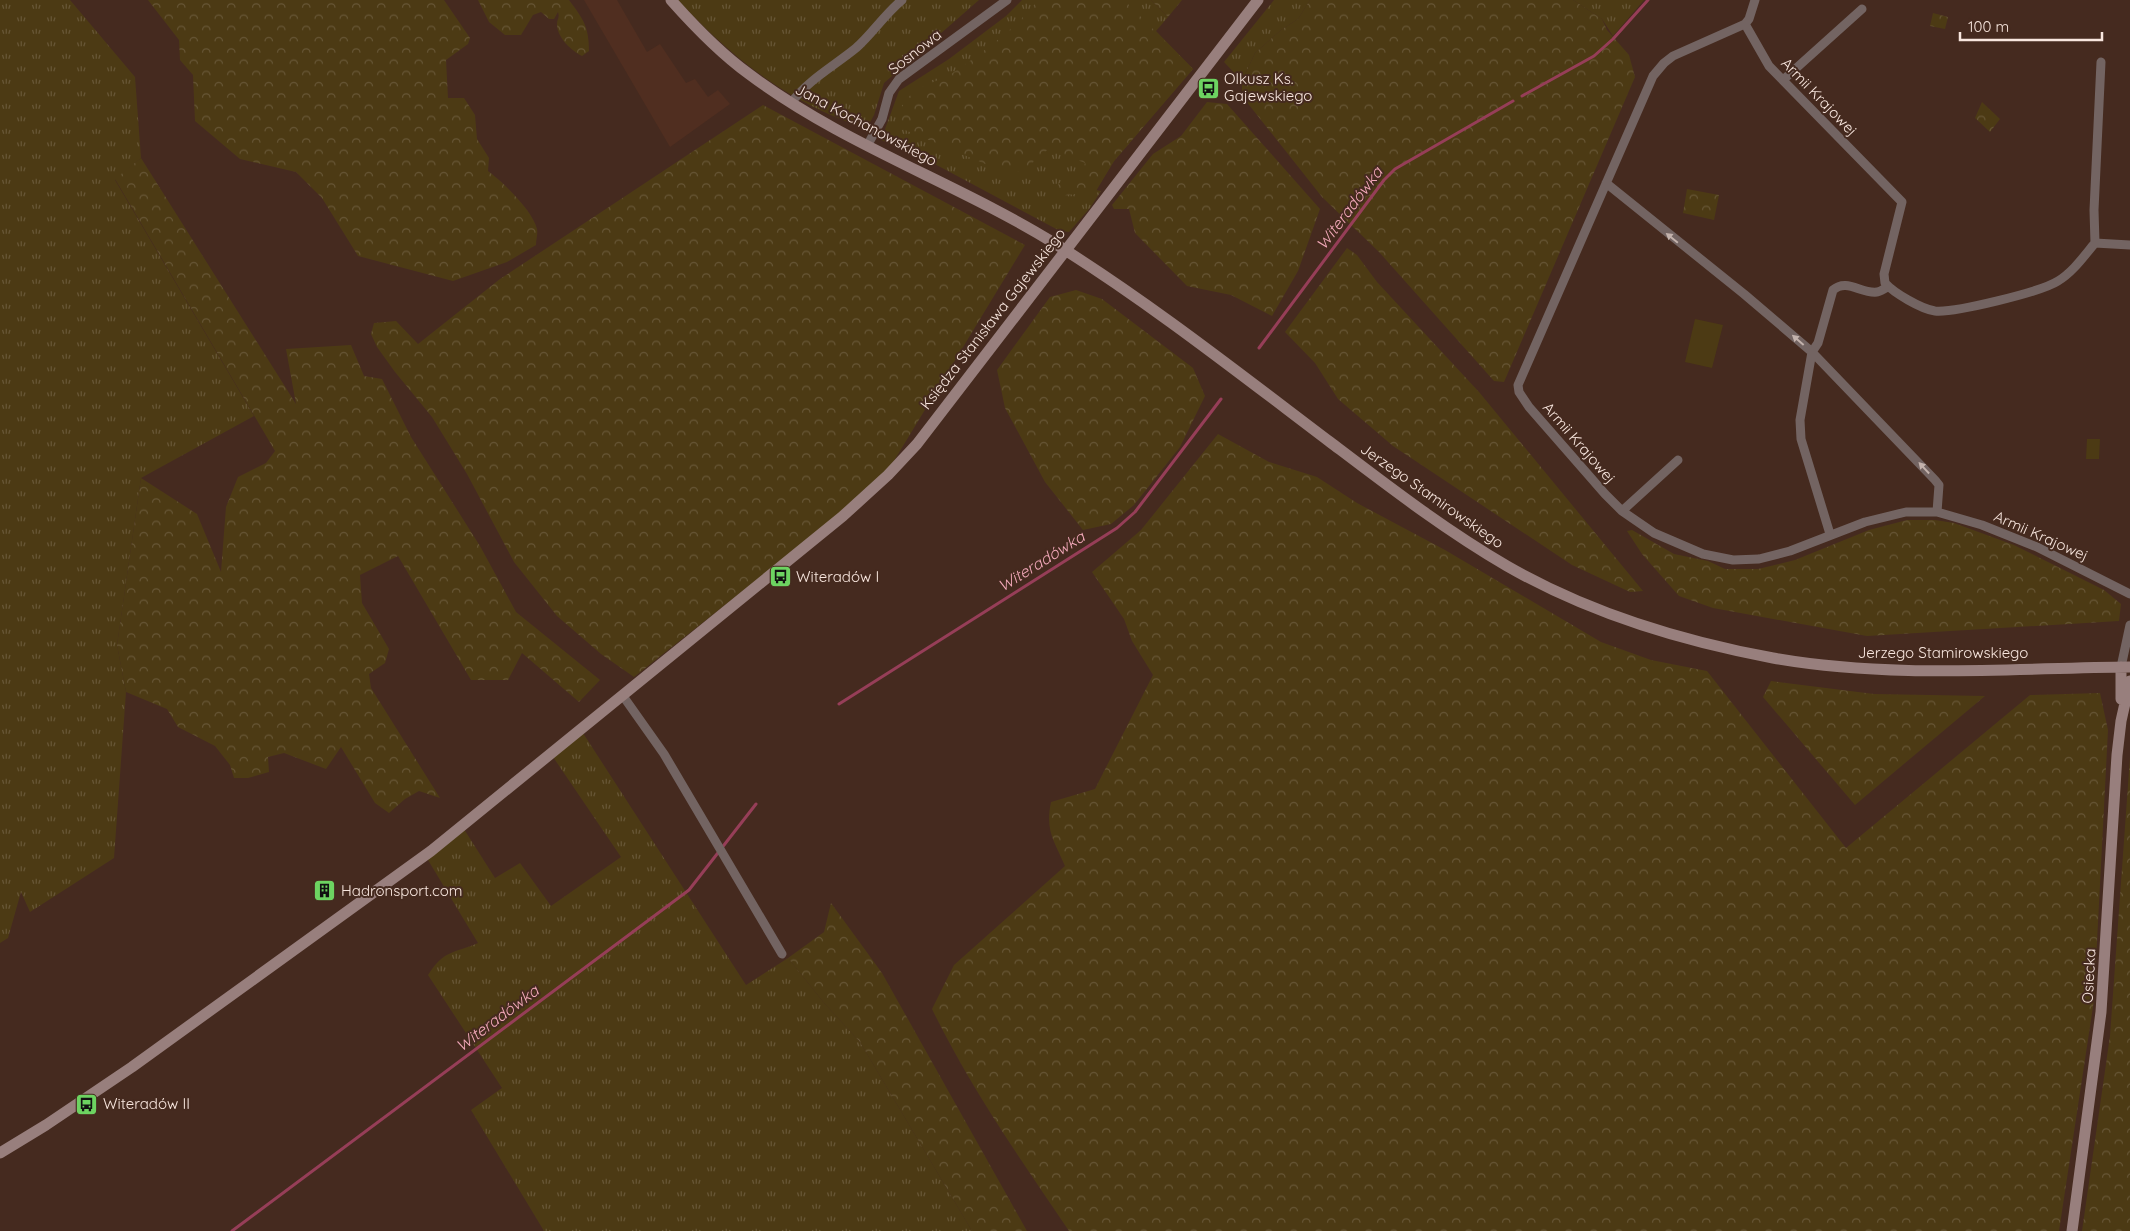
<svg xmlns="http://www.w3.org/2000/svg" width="2130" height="1231" viewBox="0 0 2130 1231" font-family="Quicksand,sans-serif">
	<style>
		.built { fill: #502e20 }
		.grass { fill: url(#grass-tufts) }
		.forest { fill: url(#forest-crowns) }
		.pitch { fill: #4c3a14 }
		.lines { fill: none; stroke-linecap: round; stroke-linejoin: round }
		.stream { stroke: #963e58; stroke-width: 3 }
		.street { stroke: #736462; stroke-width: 9 }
		.secondary { stroke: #987f7d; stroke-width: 11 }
		.oneway { fill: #c3b2ac }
		.labels { text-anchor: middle; stroke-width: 4; stroke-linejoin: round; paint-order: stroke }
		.street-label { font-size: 15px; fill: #f8e6de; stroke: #452a1f }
		.poi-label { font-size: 15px; fill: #f8e6de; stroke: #452a1f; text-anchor: start }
		.water-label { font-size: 16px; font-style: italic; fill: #f3a9ba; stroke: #452a1f }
	</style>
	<defs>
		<pattern id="grass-tufts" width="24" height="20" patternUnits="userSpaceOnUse" patternTransform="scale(1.25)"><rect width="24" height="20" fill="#4c3a14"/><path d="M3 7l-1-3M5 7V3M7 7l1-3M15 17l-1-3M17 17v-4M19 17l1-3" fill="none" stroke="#675636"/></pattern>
		<pattern id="forest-crowns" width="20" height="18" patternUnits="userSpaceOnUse" patternTransform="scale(1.25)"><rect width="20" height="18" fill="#4c3a14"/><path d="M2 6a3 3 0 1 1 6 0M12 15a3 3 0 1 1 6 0" fill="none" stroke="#675636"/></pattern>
	</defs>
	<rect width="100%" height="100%" fill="#452a1f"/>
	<path class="built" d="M584 0H617L647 52 660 44 686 83 695 79 708 97 718 90 730 104 670 147Z"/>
	<path class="grass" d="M0 0H70L135 77 141 158 115 180 254 416 141 478 117 645 126 692 114 858 30 912 21 892 8 938 0 943Z
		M678 0H979L884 83 874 115 868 126 862 127C787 102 731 57 678 0Z
		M1022 0H1151L1168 17 1156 31 1193 69 1114 161 1096 190 1101 191 1090 208 1069 232 1060 231 931 162 881 140 899 91 949 59 1006 16Z
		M1274 0H1310L1298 19 1281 30 1255 53 1242 81 1224 62Z
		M1573 0H1644L1613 36 1602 19Z
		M581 730 746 985 788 958 825 1004 860 1042 972 1231H544L471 1110 502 1088 428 975C445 949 453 954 478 943L425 855 462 826 495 878 520 863 551 906 621 857 551 754Z"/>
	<path class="forest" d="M148 0H444L470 38 468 44 446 60 448 98H464L475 115 477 139 489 158 488 171C503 182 533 211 537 229 538 233 536 240 536 245L507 262 453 281 358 256 322 198 296 172 240 159 195 121 193 75 180 60 179 40Z
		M478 0H569C583 19 589 26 589 51L582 56C572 51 557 38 557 24 557 19 560 18 558 12L554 19H549L541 12 533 15 521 35H505L489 22Z
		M1038 0H1124L1193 69 1114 161 1096 191 1062 196 1056 190 1059 183 1075 188 1085 163 1049 149 1034 160 1031 168 1009 174 905 130 898 118C908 82 933 87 957 70 985 51 1018 26 1038 0Z
		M1151 0H1182L1168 17Z
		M1310 0H1573L1602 19 1607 30 1629 55 1635 77 1504 382 1494 381 1379 252 1322 197 1242 96V81L1255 53 1281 30 1298 19Z
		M1933 13 1948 17 1945 29 1930 26Z
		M1207 102 1227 104 1320 209 1298 271 1272 316 1231 295 1187 286 1135 233 1129 209H1114L1112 205 1153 154 1181 136Z
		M1982 102 2000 119 1990 132 1975 118Z
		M763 105 1025 245 889 469 841 513 634 677 601 654 557 616 514 562 467 474 432 417 395 372 377 347 371 334 374 323 396 321 418 344 500 279Z
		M141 158 296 404 286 349 351 345 364 376 382 379 411 437 480 546 516 612 600 680 579 702 522 653 508 680H471L398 556 360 575 362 603 389 649 385 663 369 674 371 688 440 798 419 791 405 799 389 813 375 803 341 747 326 769 284 753 268 757 269 772 248 778H234L230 765 215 746 178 727 167 709 126 692 117 645 141 478 197 514 221 572 226 507 238 477 266 463 275 451 115 179Z
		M1687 189 1719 195 1714 220 1683 213Z
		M1347 248 1357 255 1377 282 1479 392 1643 591 1630 592 1572 565 1393 446 1338 399 1315 363 1285 332Z
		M1076 290 1102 299 1193 368 1205 396 1180 447 1134 505 1111 524 1083 530 1045 482 1005 408 997 370 1050 297Z
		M1218 434 1269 462 1317 477 1357 503 1445 550 1601 642 1651 660 1707 671 1846 848 2030 695 2100 693 2108 730 2094 1000 2059 1231H1069C1020 1159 970 1087 932 1009L954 965 1065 866C1054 840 1045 831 1051 802L1095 789 1153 675 1132 641 1124 619 1092 572 1141 530Z
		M1907 520H1935L1954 523 2014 545 2104 590 2121 604 2119 621 1867 636 1713 608 1679 596 1642 554 1627 531 1632 530 1674 554 1708 561 1725 569H1758L1795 560 1869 530Z
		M1771 681 1874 694 1985 696 1855 805 1763 697Z
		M2130 757V1231H2082L2110 1036Z
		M831 903 882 973 1027 1231H972L860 1042 825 1004 788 958 824 932Z"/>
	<path class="pitch" d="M1695 319 1723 325 1712 368 1685 362Z
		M2087 439H2100L2099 459H2086Z"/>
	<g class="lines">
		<path class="stream" d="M1522 96 1594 56 1613 39 1648 0
			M1259 348 1384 180 1395 169 1513 101
			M839 704 1117 528 1135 512 1221 399
			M232 1231 689 890 756 804"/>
		<path class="street" d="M1755 0 1749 19 1745 24 1673 56 1664 63 1653 76 1518 385 1519 392 1529 407 1605 494 1622 511 1654 533 1703 554 1733 560 1759 559 1790 551 1865 522 1906 512H1937L1982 525 2037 547 2130 594
			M1745 24 1769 66 1902 202 1884 274 1885 283C1894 293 1921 309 1935 311 1954 313 2041 292 2058 281 2073 272 2084 256 2095 243L2094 210 2101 62
			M1783 80 1862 9
			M791 103C808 80 834 66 856 48 872 34 884 15 902 0
			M867 146 882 119 889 93 899 79 1007 0
			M1606 183 1744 294 1812 352 1935 480 1939 485 1937 512
			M2095 243 2130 245
			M1622 511 1678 460
			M1830 534 1801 439 1800 420 1812 352 1818 343 1833 290C1847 278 1861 294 1877 292 1880 292 1885 288 1888 287
			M2121 667 2130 625
			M623 696 664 754 782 954"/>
		<path class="secondary" d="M671 0C695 27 720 53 749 74 842 144 955 182 1054 243 1150 303 1240 374 1330 442 1388 486 1445 530 1507 566 1589 613 1681 641 1773 658 1891 679 2011 668 2130 667
			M2121 667V699
			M0 1153 46 1125 132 1067 431 851 843 516 888 475 917 444 1258 0
			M2072 1231 2101 1012 2117 755 2121 721 2130 681"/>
	</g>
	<defs><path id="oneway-solid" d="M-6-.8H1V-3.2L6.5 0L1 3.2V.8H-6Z" transform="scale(1.25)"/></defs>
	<g class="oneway">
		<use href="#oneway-solid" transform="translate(1672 238) rotate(-141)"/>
		<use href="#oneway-solid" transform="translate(1798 340) rotate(-139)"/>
		<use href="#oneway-solid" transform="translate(1924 468) rotate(-133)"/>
	</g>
	<defs>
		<symbol id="bus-square" viewBox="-11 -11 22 22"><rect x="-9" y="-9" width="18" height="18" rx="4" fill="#6dd361" stroke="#452a1f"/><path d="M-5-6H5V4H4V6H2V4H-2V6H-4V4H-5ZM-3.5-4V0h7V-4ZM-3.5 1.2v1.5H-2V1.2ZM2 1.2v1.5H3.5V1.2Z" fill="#111"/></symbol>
		<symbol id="building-square" viewBox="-11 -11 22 22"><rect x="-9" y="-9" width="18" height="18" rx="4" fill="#6dd361" stroke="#452a1f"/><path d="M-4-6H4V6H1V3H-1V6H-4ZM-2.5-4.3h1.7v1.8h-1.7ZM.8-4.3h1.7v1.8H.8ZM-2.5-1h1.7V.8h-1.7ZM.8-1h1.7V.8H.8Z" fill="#111"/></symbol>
	</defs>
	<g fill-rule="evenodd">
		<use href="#bus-square" x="1196" y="76" width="25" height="25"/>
		<use href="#bus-square" x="768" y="564" width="25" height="25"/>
		<use href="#building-square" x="312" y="878" width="25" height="25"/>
		<use href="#bus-square" x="74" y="1092" width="25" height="25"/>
	</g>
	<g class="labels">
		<g class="street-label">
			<text transform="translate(915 52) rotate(-38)" y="5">Sosnowa</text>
			<text transform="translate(1819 97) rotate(46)" y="5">Armii Krajowej</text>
			<text transform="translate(866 125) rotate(28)" y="5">Jana Kochanowskiego</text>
			<text transform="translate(993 319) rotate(-52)" y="5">Księdza Stanisława Gajewskiego</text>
			<text transform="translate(1579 443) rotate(49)" y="5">Armii Krajowej</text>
			<text transform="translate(1432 496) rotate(35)" y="5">Jerzego Stamirowskiego</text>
			<text transform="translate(2041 536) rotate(24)" y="5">Armii Krajowej</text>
			<text x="1943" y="658">Jerzego Stamirowskiego</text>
			<text transform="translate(2089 976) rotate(-87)" y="5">Osiecka</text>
		</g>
		<g class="poi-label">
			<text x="1224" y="84">Olkusz Ks.<tspan x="1224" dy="17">Gajewskiego</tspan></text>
			<text x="796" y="582">Witeradów I</text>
			<text x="341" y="896">Hadronsport.com</text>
			<text x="103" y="1109">Witeradów II</text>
		</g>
		<g class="water-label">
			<text transform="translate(1349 208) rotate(-53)" y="6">Witeradówka</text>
			<text transform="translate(1041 561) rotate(-32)" y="6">Witeradówka</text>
			<text transform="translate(497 1018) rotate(-37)" y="6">Witeradówka</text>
		</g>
	</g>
	<path d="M1960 32v8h142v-8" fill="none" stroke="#f8e6de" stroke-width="2.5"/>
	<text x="1968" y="32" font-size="15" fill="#f8e6de" stroke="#452a1f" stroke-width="4" paint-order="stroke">100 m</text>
</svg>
